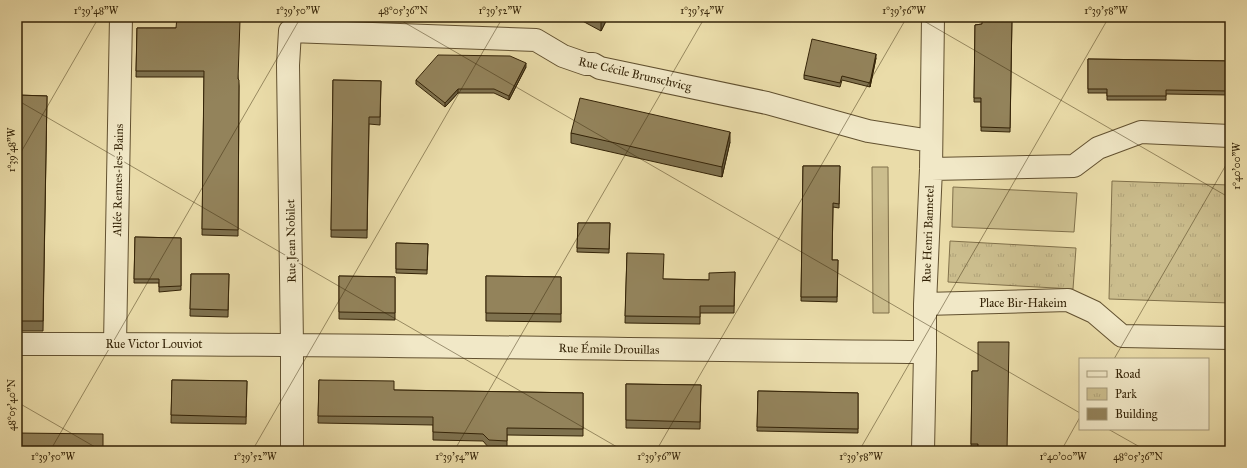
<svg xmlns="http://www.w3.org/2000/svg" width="1247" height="468" viewBox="0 0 1247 468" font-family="'IM FELL Great Primer',serif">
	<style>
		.grass { fill: #cbbd8d; stroke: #80704a }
		.park { fill: url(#park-tufts); stroke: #80704a }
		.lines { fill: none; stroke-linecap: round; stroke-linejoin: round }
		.minor-casing { stroke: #625130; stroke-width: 24 }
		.minor { stroke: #f1e8c7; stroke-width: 22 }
		.wall { fill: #7e714e; stroke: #342307 }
		.shaded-wall { fill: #675c40; stroke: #342307 }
		.building { fill: #93835b; stroke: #342307 }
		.ticks { fill: none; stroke: #342307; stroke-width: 1; stroke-opacity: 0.45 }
		.labels { text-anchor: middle; stroke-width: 4; stroke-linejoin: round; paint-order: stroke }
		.street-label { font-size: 12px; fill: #342307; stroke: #f1e8c7 }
		.neatline { fill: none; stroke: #342307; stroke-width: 1.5 }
		.ticks-label { font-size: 10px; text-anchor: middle; fill: #342307 }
	</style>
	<defs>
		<pattern id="park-tufts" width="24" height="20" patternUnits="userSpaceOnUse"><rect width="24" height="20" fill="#cbbd8d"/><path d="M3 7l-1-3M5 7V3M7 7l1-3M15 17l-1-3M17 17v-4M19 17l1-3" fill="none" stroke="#afa278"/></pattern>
	</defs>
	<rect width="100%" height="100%" fill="#eadca9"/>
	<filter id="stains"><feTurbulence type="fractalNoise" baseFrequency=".005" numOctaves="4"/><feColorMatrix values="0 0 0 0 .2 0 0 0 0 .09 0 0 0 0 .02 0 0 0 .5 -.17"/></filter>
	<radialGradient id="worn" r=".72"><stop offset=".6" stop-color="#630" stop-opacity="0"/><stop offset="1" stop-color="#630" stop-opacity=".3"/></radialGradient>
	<path class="grass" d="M872 167H888L889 313H873Z
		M953 187 1077 193 1074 232 952 227Z"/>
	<path class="park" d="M1112 181 1230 185V303L1109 299Z
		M950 241 1076 248 1073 289 948 282Z"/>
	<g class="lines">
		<defs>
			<path id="minor" d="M931 169 1074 166 1098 148 1141 132 1230 136
				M925 304 1068 300 1094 312 1122 336 1230 338
				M17 344C320 343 623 350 925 352
				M115 344 121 17
				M292 451V345L288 65 290 31 536 40 563 56 586 64H593L600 68 767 103 868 131 931 141
				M923 451 925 352V304L931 169 933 17"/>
		</defs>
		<use href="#minor" class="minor-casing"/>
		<use href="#minor" class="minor"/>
	</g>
	<path class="wall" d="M575 17H608L601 31Z
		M1012 17 1010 132 981 131V102H974L975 25 982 24Z
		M231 19 239 86 238 236 202 235 204 77H136L137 28H176Z
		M876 58 870 87 842 80 840 87 804 79V75Z
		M1088 59 1230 61V95L1166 94V100H1107V93H1088Z
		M526 67 509 100 494 93H458L445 107 416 84V80Z
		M333 80 381 81 380 125 369 124 367 238 331 237Z
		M17 95 47 96 43 331H17Z
		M571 133 730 142 722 177 571 143Z
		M803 166H840L839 208 833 207 832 260H838L837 302 801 301Z
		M578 223H610L609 253 577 252Z
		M135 237 181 238V290L159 292V283H134Z
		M396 243 428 244 427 274 396 273Z
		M627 253 663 279 709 280 735 272 734 313H700V324L625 323Z
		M191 274H229L228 317 190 316Z
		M339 276 395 277V320L339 319Z
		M486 276 561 277V322L486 321Z
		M972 371H978V448H971Z
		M1229 371H1230V414H1229Z
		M172 380 247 381 246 424 171 423Z
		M319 380 394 390 583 393V436L507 435V448H489L483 441 433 440V425L318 423Z
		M626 384 701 385 700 429 626 428Z
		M758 391 858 393V433L757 431Z"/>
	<path class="shaded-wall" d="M601 17H608L601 31Z
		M876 54V58L870 87V83Z
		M526 63V67L509 100V96Z
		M458 89V93L445 107V103Z
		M730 132V142L722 177V167Z"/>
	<path class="building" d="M177 17H231V19L240 20 238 79 239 80 238 230 202 229 204 71H136L137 28H176Z
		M982 17H1012L1010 128 981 127V98H974L975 25 982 24Z
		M812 39 876 54 870 83 842 76 840 83 804 75Z
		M438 55 510 56 526 63 509 96 494 89H458L445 103 416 80Z
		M1088 59 1230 61V91L1166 90V96H1107V89H1088Z
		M333 80 381 81 380 117H369L367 230H331Z
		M17 95 47 96 43 321H17Z
		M580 98 730 132 722 167 571 133Z
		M803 166H840L839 204 833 203 832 260H838L837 297H801Z
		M578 223H610L609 249 577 248Z
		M135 237 181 238V286L159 287V279H134Z
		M396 243 428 244 427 270 396 269Z
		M627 253 664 254 663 279 709 280V273L735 272 734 306H700V317L625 316Z
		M191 274H229L228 310 190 309Z
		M339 276 395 277V313L339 312Z
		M486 276 561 277V314L486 313Z
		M978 342H1009L1007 451H978V444H971L972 371H978Z
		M1229 371H1230V407H1229Z
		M172 380 247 381 246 417 171 415Z
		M319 380 394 381V390L583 393V429L507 428V441L489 440 483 434 433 432V417L318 416Z
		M626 384 701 385 700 422 626 420Z
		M758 391 858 393V429L757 427Z
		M17 433 103 434V451H17Z"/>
	<path class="ticks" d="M395 17 1080 413M917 17 1230 198M17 100 624 451M17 159 99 17M1114 359 1230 158M17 402 102 451M1108 429 1147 451M50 451 301 17M252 451 503 17M454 451 705 17M656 451 907 17M859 451 1109 17M1061 451 1080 417"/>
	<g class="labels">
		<g class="street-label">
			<text transform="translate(635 74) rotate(13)" y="4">Rue Cécile Brunschvicg</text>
			<text transform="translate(118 180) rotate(-89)" y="4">Allée Rennes-les-Bains</text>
			<text transform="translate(928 234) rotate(-88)" y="4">Rue Henri Bannetel</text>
			<text transform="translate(291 241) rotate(-91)" y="4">Rue Jean Nobilet</text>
			<text x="1023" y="307">Place Bir-Hakeim</text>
			<text x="154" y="348">Rue Victor Louviot</text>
			<text transform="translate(609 349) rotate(1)" y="4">Rue Émile Drouillas</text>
		</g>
	</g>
	<rect width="1247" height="468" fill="none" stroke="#eadca9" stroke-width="44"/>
	<rect x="1079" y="358" width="130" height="72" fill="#f1e8c7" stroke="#a5997a"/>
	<rect x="1087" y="371" width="20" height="6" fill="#f1e8c7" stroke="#a5997a"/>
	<text x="1115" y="378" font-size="12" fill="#342307">Road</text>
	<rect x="1087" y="388" width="20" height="12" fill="url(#park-tufts)" stroke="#a5997a"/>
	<text x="1115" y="398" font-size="12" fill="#342307">Park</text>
	<rect x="1087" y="408" width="20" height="12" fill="#93835b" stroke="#a5997a"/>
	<text x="1115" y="418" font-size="12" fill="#342307">Building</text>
	<rect x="22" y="22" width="1203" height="424" class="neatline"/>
	<g class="ticks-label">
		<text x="96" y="14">1°39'48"W</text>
		<text x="298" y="14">1°39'50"W</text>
		<text x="403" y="14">48°05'36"N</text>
		<text x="500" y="14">1°39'52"W</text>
		<text x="702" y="14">1°39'54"W</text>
		<text x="904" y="14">1°39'56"W</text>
		<text x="1106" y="14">1°39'58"W</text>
		<text transform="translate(11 150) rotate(-90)" y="4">1°39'48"W</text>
		<text transform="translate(1236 166) rotate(-90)" y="4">1°40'00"W</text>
		<text transform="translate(11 405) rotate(-90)" y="4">48°05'40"N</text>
		<text x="53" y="460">1°39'50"W</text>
		<text x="255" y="460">1°39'52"W</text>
		<text x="457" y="460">1°39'54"W</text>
		<text x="659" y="460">1°39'56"W</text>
		<text x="861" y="460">1°39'58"W</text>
		<text x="1063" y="460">1°40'00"W</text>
		<text x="1138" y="460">48°05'36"N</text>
	</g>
	<rect width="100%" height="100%" filter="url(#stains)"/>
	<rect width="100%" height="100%" fill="url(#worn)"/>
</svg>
